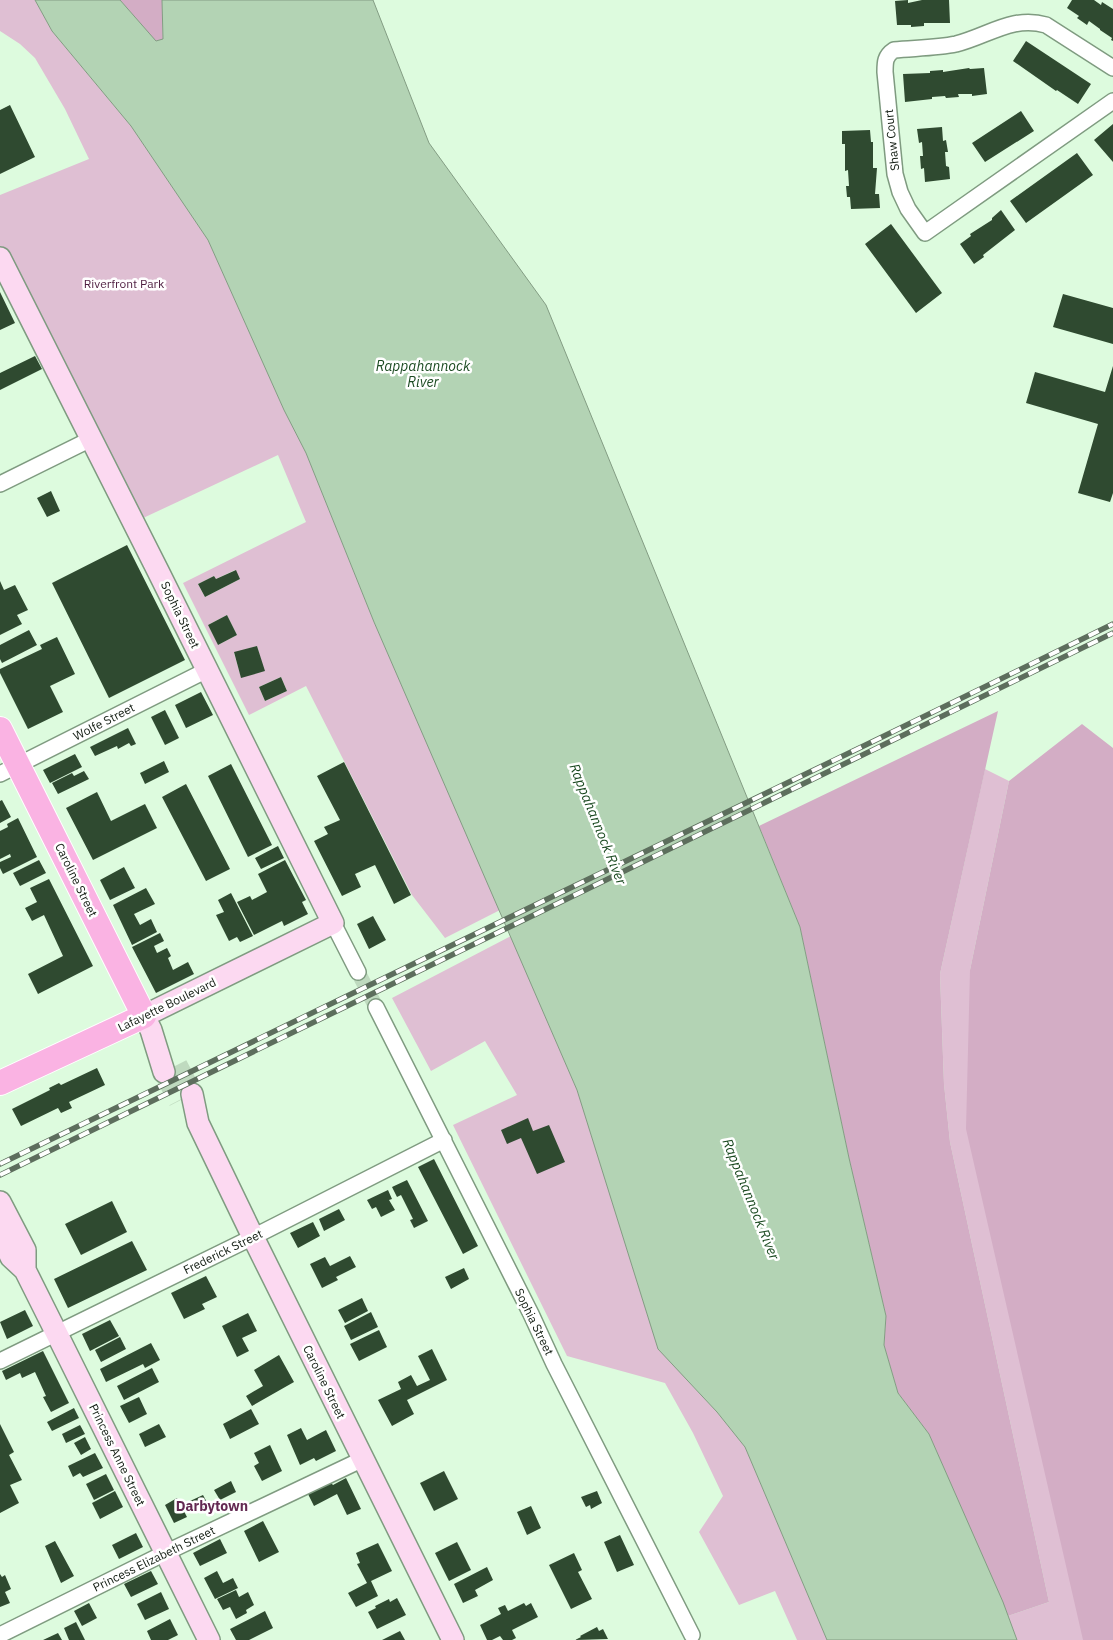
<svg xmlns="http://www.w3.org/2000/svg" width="1113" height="1640" viewBox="0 0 1113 1640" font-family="'IBM Plex Sans',sans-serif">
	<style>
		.green { fill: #dfbfd3; fill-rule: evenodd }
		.forest { fill: #d3adc5 }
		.water { fill: #b3d3b4; stroke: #839c83 }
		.building { fill: #2f4a30 }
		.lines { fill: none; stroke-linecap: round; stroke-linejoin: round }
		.street-tunnel { stroke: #bfdabf; stroke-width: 15; stroke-dasharray: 15 8; stroke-linecap: butt }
		.secondary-tunnel { stroke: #bfdabf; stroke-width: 21; stroke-dasharray: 21 11; stroke-linecap: butt }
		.street-casing { stroke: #7f9b80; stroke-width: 18 }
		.secondary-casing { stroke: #7f9b80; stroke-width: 24 }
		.primary-casing { stroke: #fff; stroke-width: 26 }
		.street { stroke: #fff; stroke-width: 15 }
		.secondary { stroke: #fcd9f1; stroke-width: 21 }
		.primary { stroke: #fab3e3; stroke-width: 24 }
		.rail-casing { stroke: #5d6e5d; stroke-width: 5.5 }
		.rail { stroke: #fff; stroke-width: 4; stroke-dasharray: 11; stroke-linecap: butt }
		.labels { text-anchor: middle; stroke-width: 5; stroke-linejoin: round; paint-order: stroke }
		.street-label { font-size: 12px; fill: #121c12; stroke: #fff }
		.park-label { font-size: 12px; fill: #4e1e40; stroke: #fff }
		.water-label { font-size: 14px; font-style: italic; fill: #1b4a21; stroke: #fff }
		.neighbourhood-label { font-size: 14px; font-weight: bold; fill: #632952; stroke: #fff }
	</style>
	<rect width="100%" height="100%" fill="#ddfbde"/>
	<path class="green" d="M0 0H35L52 31 131 126 208 240 284 410 306 453 374 622 500 910 445 938 412 895 306 686 249 715 183 583 306 522 278 455 141 519 0 254V195L89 159 65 109 35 58 20 44 0 31ZM235 570 240 579 205 597 198 584 214 576 216 579ZM227 615 237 635 218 645 208 625ZM257 646 264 671 241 677 234 653ZM281 677 287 691 265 701 259 687Z
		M985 769 1009 781 970 970 1113 1640H1017L1008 1616 1049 1602 950 1142 944 1084 940 974Z
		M511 936 577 1090 686 1379 717 1412 745 1447 827 1640H797L775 1591 739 1605 699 1532 723 1496 693 1433 665 1383 567 1356 453 1125 517 1095 485 1041 431 1071 392 998Z"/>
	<path class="forest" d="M120 0H162L163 40 155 41Z
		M998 711 940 974 944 1084 950 1142 1049 1602 1008 1616 929 1434 898 1393 884 1345 886 1316 849 1158 800 927 759 826Z
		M1082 724 1113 748V1640H1083L966 1129 970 970 1009 781Z"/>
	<path class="water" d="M35 0H120L156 41 163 39 162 0H373L429 143 546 305 800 927 849 1158 886 1316 884 1345 898 1393 929 1434 1003 1602 1017 1640H827L745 1447 717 1412 658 1349 577 1090 374 622 306 453 284 410 208 240 131 126 52 31Z"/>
	<path class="building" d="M908 0V3L922 0H949L950 23H924V26L911 27V25H897L895 1Z
		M1072 0H1094L1101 5 1102 2 1113 9V41L1111 40 1112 38 1100 30V29L1089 21 1087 25 1077 18 1079 16 1067 8Z
		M1026 41 1091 84 1078 104 1057 90 1056 91 1013 61Z
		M969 68 970 69 984 68 987 94 972 96V94H958L959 97 946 98 945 96 932 97V99L905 102 903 74 930 73V71L943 70V72Z
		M10 105 35 157 0 174V110Z
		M1021 111 1034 131 985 162 972 143Z
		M1113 124V162L1094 140Z
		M942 127 943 141 946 140 948 152H945L946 166 949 167 950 179 925 182 924 168 921 169 920 156H923L922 142 919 143 917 129Z
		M870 130 871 142H873V168H877L875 194H879L880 208 851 209 850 197H847L846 186H849L848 170 845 171V144H842V131Z
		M1077 153 1093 175 1026 223 1010 201Z
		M1001 210 1015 230 983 255 984 257 974 264 960 244 971 236 970 234 992 220V218Z
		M891 224 942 293 916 313 865 244Z
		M0 292 15 323 0 330Z
		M1063 294 1113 308V344L1053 327Z
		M35 356 42 369 0 390V373Z
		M1113 366V493L1110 502 1078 493 1098 424 1026 403 1035 372 1105 392Z
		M51 491 60 511 47 517 37 498Z
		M127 545 185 660 109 698 52 583Z
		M236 570 240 579 205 597 198 584 214 576 216 579Z
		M0 581 4 590 15 585 28 610 17 615 22 624 0 635Z
		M227 615 237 635 218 645 208 625Z
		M29 630 37 645 2 663 0 659V645Z
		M57 637 75 674 50 686 63 712 28 729 0 673V669L42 649 40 645Z
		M257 646 265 671 241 678 234 652Z
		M281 677 287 691 265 701 259 687Z
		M201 692 213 715 186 728 175 705Z
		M165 710 179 738 165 745 151 717Z
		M128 728 136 744 131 746 129 743 118 749 117 746 95 756 90 747Z
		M75 754 82 767 50 783 43 770Z
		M164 761 169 772 145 784 140 773Z
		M344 762 411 895 394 904 375 865 355 874 361 887 342 896 314 841 328 834 324 827 340 820 317 776Z
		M231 764 272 845 248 857 208 776Z
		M84 771 89 779 58 794 52 783 72 773 74 776Z
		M186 784 230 869 206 881 162 797Z
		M97 792 111 821 145 804 157 828 93 860 66 808Z
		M2 800 11 817 0 823V801Z
		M18 818 37 857 3 874 0 868V862L11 857 10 854 0 859V831L8 827 7 824Z
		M278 846 284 858 261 869 255 858Z
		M39 860 46 873 20 886 13 873Z
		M285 860 306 900 302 902 308 914 284 926 282 921 254 935 237 902 250 896 252 900 267 892 258 874Z
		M124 867 135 888 110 900 100 880Z
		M49 879 93 966 38 994 28 974 63 956 44 915 32 921 25 908 37 902 30 888Z
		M146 888 155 904 134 914 140 925 151 919 157 932 132 945 113 905Z
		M231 893 253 936 240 942 237 937 229 941 216 915 224 912 218 900Z
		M373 916 386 940 369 949 357 924Z
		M160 933 164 941 154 946 157 953 167 948 171 956 168 958 173 970 188 962 194 974 156 993 132 947Z
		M97 1068 105 1085 69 1102 72 1108 61 1113 58 1108 21 1126 12 1109 50 1090 49 1088 59 1083 61 1085Z
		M528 1118 533 1131 549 1125 565 1162 537 1174 521 1138 507 1144 501 1130Z
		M434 1159 478 1246 463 1254 418 1167Z
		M407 1180 428 1221 414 1228 410 1220 413 1219 401 1195 397 1197 392 1187Z
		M388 1190 392 1199 389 1200 395 1210 381 1217 376 1207 372 1209 367 1200Z
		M112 1201 127 1232 81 1255 65 1224Z
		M339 1209 345 1220 324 1231 319 1219Z
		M313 1222 320 1236 298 1248 290 1233Z
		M132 1241 147 1270 68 1308 54 1279Z
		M350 1256 356 1267 336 1277 338 1280 322 1288 310 1264 325 1257 330 1266Z
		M464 1268 469 1279 451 1289 445 1277Z
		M206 1276 217 1297 202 1304 205 1309 184 1319 171 1293Z
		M362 1298 368 1311 345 1323 338 1310Z
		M25 1310 33 1326 7 1339 0 1322Z
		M371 1312 378 1327 351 1340 344 1326Z
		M248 1313 257 1331 242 1338 249 1351 237 1357 222 1326Z
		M110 1320 119 1336 90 1351 82 1334Z
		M379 1330 387 1347 359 1361 350 1344Z
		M120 1337 126 1349 101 1362 95 1350Z
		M151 1343 160 1360 145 1368 143 1364 106 1382 100 1369Z
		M432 1349 447 1380 407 1400 414 1414 392 1426 378 1400 401 1389 398 1382 411 1375 417 1386 430 1380 418 1356Z
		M43 1351 69 1403 51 1412 43 1397 46 1396 35 1372 22 1378 20 1373 6 1380 2 1371Z
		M279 1355 294 1382 252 1406 246 1396 263 1386 254 1370Z
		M152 1368 159 1382 124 1400 117 1386Z
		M139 1397 147 1414 129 1423 120 1406Z
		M74 1408 79 1418 52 1431 47 1422Z
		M251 1409 259 1424 230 1439 223 1424Z
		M0 1424 14 1452 9 1455 22 1480 10 1485 19 1503 0 1513Z
		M159 1424 166 1437 145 1447 139 1434Z
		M80 1425 85 1434 66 1443 62 1434Z
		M301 1428 307 1440 326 1430 336 1451 316 1461 314 1458 300 1465 287 1435Z
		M85 1437 91 1449 81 1455 74 1443Z
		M270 1445 282 1471 262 1481 254 1466 259 1463 254 1453Z
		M95 1453 103 1468 83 1477 80 1473 73 1477 68 1466Z
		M444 1471 458 1499 434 1511 420 1483Z
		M106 1474 114 1490 94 1500 86 1484Z
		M346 1478 361 1509 347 1515 337 1494 314 1506 308 1494 331 1483 333 1485Z
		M231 1481 236 1492 220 1500 214 1490Z
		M115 1491 123 1507 100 1519 92 1503Z
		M597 1491 602 1503 591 1509 590 1505 586 1507 581 1497Z
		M203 1495 209 1506 196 1513 190 1501Z
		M177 1498 187 1517 174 1523 165 1505Z
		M531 1506 541 1528 527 1535 517 1512Z
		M263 1521 279 1552 259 1562 244 1531Z
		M136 1533 143 1547 119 1559 112 1545Z
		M620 1535 634 1565 617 1572 604 1542Z
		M220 1539 227 1553 200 1566 193 1553Z
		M55 1541 74 1576 61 1583 45 1546Z
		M457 1542 471 1570 449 1581 435 1553Z
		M378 1543 392 1571 371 1581 378 1596 356 1607 348 1593 367 1583 357 1564 360 1563 356 1553Z
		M574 1553 582 1570 578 1572 592 1599 571 1609 549 1565Z
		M487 1567 493 1580 475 1590 478 1596 463 1603 454 1584Z
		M151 1571 158 1584 131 1597 124 1584Z
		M217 1571 223 1583 233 1578 238 1588 215 1599 204 1578Z
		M0 1574 2 1577 5 1575 11 1589 5 1592 10 1603 0 1607Z
		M236 1590 239 1597 248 1592 254 1605 246 1610 247 1613 236 1619 230 1607 223 1610 217 1599Z
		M161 1592 169 1609 145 1620 137 1604Z
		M397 1598 406 1615 377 1629 368 1612 376 1608 375 1606 389 1599 390 1602Z
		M89 1603 97 1618 82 1626 74 1611Z
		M524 1603 526 1606 531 1603 538 1617 512 1630 516 1638 512 1640H503L500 1636 492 1640H487L480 1625 501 1614 498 1608 505 1605 508 1611Z
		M265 1611 273 1628 249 1640H236L230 1629Z
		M170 1619 178 1635 168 1640H151L147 1631Z
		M76 1622 85 1640H69L64 1628Z
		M597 1627 599 1631 603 1629 608 1639 575 1640 581 1637 580 1636Z
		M400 1631 405 1640H382Z
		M58 1633 62 1640H43Z"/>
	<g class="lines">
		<path class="street-tunnel" d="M358 972 376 1007"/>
		<path class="secondary-tunnel" d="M177 1065 192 1094
			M164 1072 179 1101"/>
		<defs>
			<path id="street" d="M1113 68 1046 25C1013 15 988 36 956 44 937 48 914 48 894 50 885 56 885 62 885 72L895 174 900 192 908 209 925 233 1113 101
				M0 484 91 439
				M0 774 207 670
				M333 923 358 972
				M376 1007 531 1314 554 1364 692 1635
				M0 1361 253 1237 444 1140
				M0 1635 165 1553 363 1459"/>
			<path id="secondary" d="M0 258 158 571 333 923 144 1016 151 1030 164 1072
				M192 1094 198 1123 253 1237 453 1640
				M0 1202 25 1250V1270
				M0 1234 11 1257 25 1270 51 1322 209 1640"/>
			<path id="primary" d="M0 729 144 1016 0 1083"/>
		</defs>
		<use href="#street" class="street-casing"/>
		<use href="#secondary" class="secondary-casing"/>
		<use href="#primary" class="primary-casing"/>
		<use href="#street" class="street"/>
		<use href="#secondary" class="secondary"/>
		<use href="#primary" class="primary"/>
		<defs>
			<path id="rail" d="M0 1164 880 738 1113 624
				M0 1175 1113 633"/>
		</defs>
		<use href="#rail" class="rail-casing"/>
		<use href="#rail" class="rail"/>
	</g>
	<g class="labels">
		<g class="street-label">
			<text transform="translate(892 140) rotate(-96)" y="4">Shaw Court</text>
			<text transform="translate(180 615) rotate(64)" y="4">Sophia Street</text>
			<text transform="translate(104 722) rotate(-27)" y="4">Wolfe Street</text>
			<text transform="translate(76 880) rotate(64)" y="4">Caroline Street</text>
			<text transform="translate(167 1005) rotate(-26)" y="4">Lafayette Boulevard</text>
			<text transform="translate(223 1252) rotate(-26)" y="4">Frederick Street</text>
			<text transform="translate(534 1322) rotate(64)" y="4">Sophia Street</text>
			<text transform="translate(324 1382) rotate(64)" y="4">Caroline Street</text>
			<text transform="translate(117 1455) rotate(64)" y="4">Princess Anne Street</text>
			<text transform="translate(154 1559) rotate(-26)" y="4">Princess Elizabeth Street</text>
		</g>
		<g class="park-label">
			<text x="124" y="288">Riverfront Park</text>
		</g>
		<g class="water-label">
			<text x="423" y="371">Rappahannock<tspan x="423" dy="16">River</tspan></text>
			<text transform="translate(598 824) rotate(68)" y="5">Rappahannock River</text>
			<text transform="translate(751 1199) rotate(68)" y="5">Rappahannock River</text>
		</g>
		<g class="neighbourhood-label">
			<text x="212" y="1511">Darbytown</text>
		</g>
	</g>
</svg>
